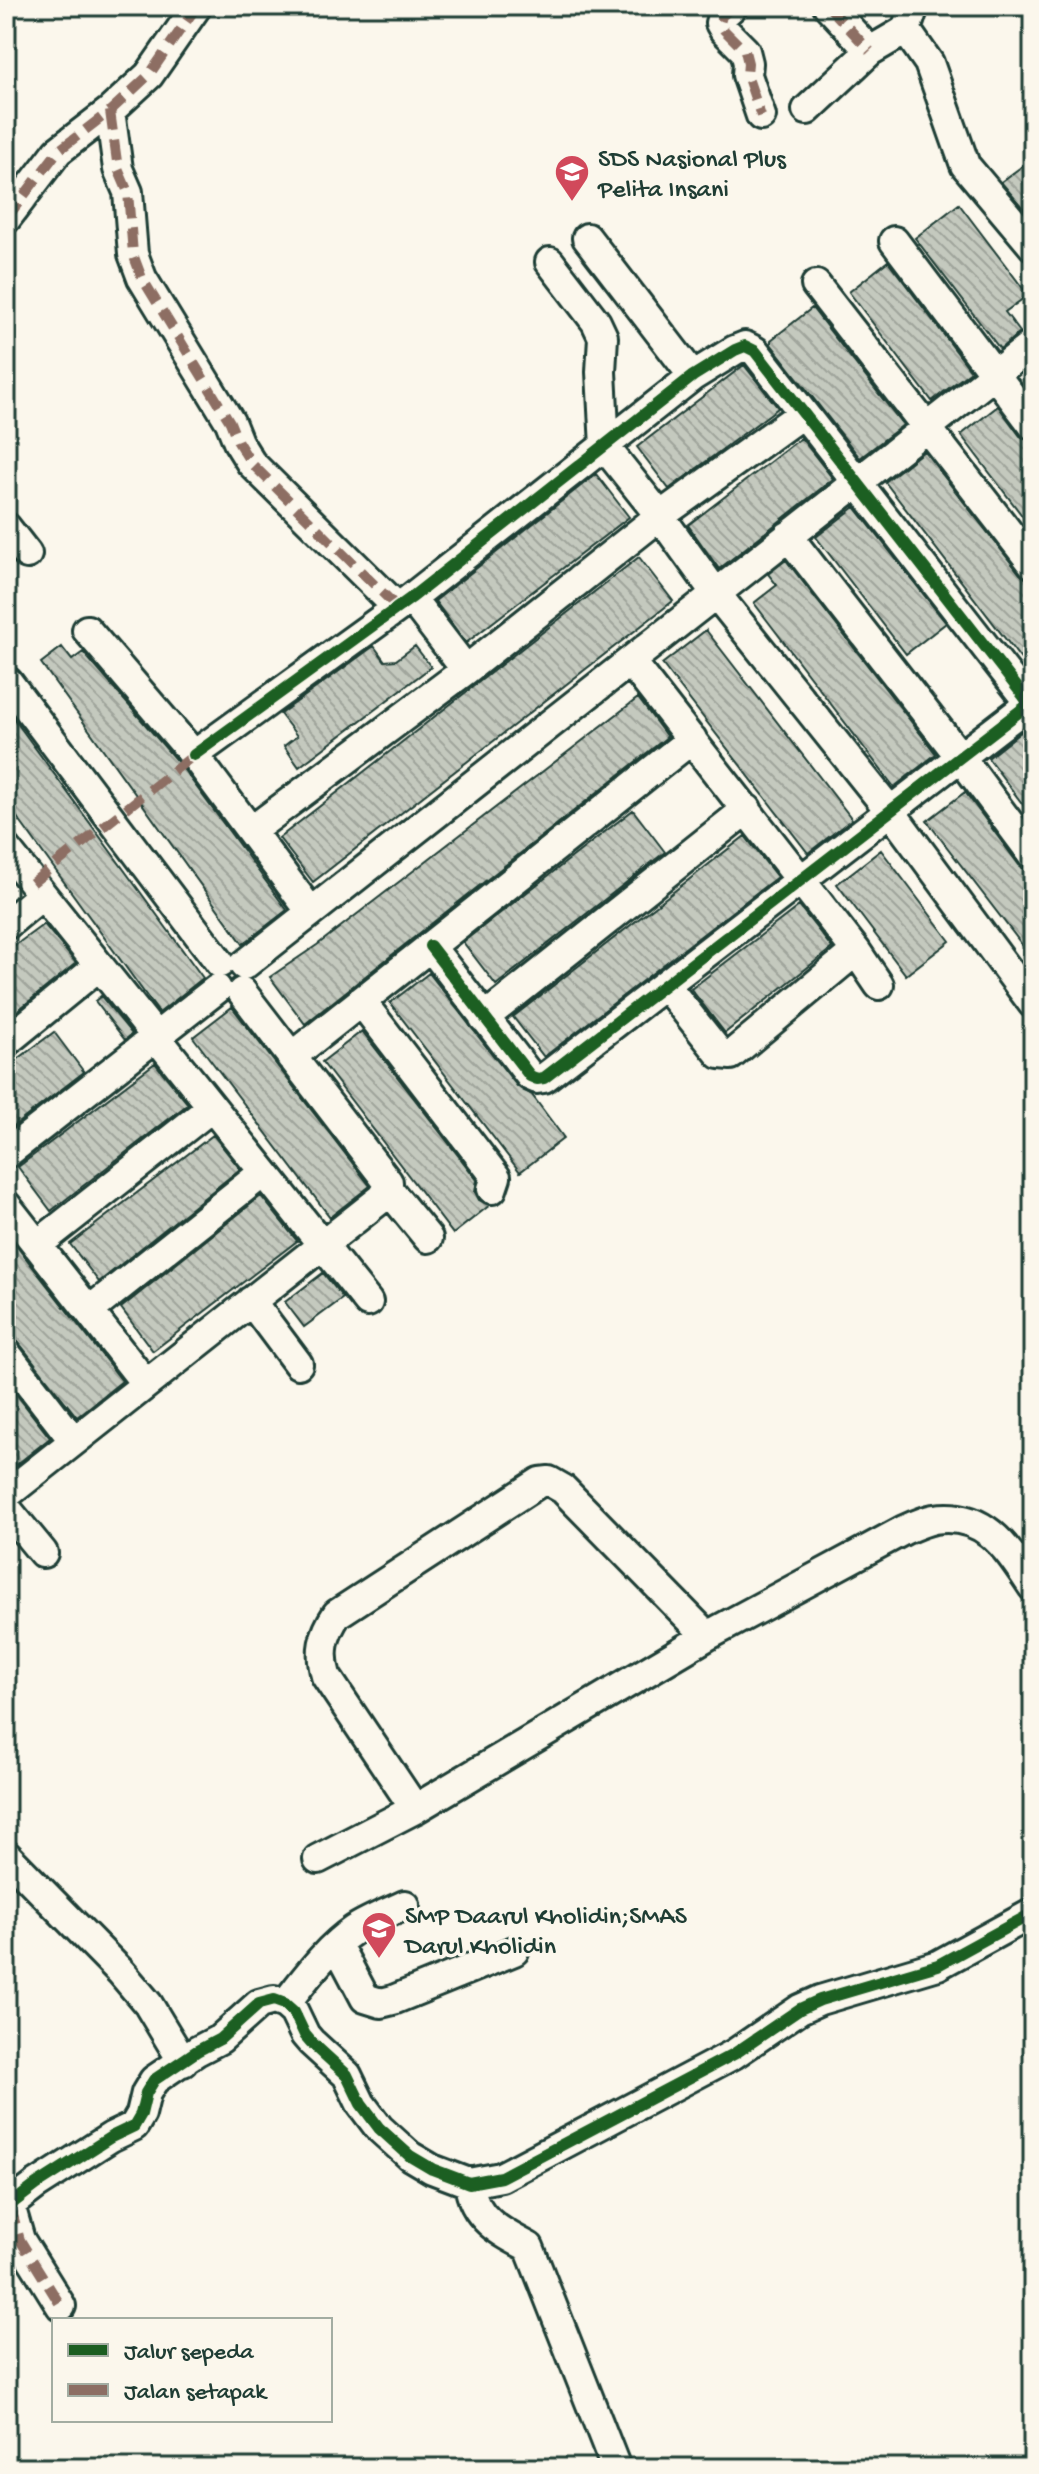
<svg xmlns="http://www.w3.org/2000/svg" width="1039" height="2474" viewBox="0 0 1039 2474" font-family="'Gochi Hand',sans-serif">
	<style>
		.building { fill: url(#building-back-hatch); stroke: #1f3d34; stroke-width: 2 }
		.lines { fill: none; stroke-linecap: round; stroke-linejoin: round }
		.minor-casing { stroke: #1f3d34; stroke-width: 34 }
		.minor { stroke: #fbf7ec; stroke-width: 28 }
		.quiet { stroke: #8d6e63; stroke-width: 10; stroke-dasharray: 20 10; stroke-linecap: butt }
		.cycleway-casing { stroke: #fbf7ec; stroke-width: 17 }
		.cycleway { stroke: #1b5e20; stroke-width: 12 }
		.labels { text-anchor: middle; stroke-width: 7; stroke-linejoin: round; paint-order: stroke }
		.poi-label { font-size: 26px; fill: #1f3d34; stroke: #fbf7ec; text-anchor: start }
	</style>
	<defs>
		<pattern id="building-back-hatch" width="6" height="6" patternUnits="userSpaceOnUse" patternTransform="scale(2)"><rect width="6" height="6" fill="#c4c9be"/><path d="M-1 5l2 2M0 0l6 6M5-1l2 2" fill="none" stroke="#9fa49b"/></pattern>
	</defs>
	<rect width="100%" height="100%" fill="#fbf7ec"/>
	<filter id="ink" filterUnits="userSpaceOnUse"><feTurbulence type="fractalNoise" baseFrequency=".0125" numOctaves="2"/><feDisplacementMap in="SourceGraphic" scale="16" xChannelSelector="R" yChannelSelector="G"/><feConvolveMatrix kernelMatrix="1 2 1 2 8 2 1 2 1" color-interpolation-filters="sRGB"/></filter>
	<g filter="url(#ink)">
		<path class="building" d="M1033 158V220L1001 182Z
			M959 204 1028 295 1005 312 1020 332 1000 349 915 238Z
			M888 261 971 371 932 401 849 292Z
			M812 308 903 425 860 458 771 344V340Z
			M744 365 778 408 669 489 637 447Z
			M998 406 1020 436 1033 442V530L961 435Z
			M801 438 833 479 719 569 688 525Z
			M924 451 1020 574 1033 583V675L885 482Z
			M596 474 629 517 466 643 435 601Z
			M855 507 946 623 906 654 816 537Z
			M639 557 673 601 313 882 279 838Z
			M786 560 936 754 894 787 754 603 777 585 768 574Z
			M706 630 852 819 808 853 662 664Z
			M374 646 385 661 396 660 415 646 431 667 299 767 284 746 297 736 280 714Z
			M62 647 72 660 83 652 181 766 287 910 243 944 41 663Z
			M638 698 667 737 305 1024 270 977 317 945Z
			M6 708 203 978 159 1013 6 802Z
			M1031 724 1033 725V818L988 758Z
			M965 792 1019 865 1026 870 1033 872V959L927 821Z
			M633 810 665 852 496 985 463 942Z
			M745 836 777 877 544 1057 513 1017Z
			M881 850 950 941 906 975 837 884Z
			M799 906 832 948 725 1033 691 989Z
			M44 924 76 963 6 1020V952Z
			M429 973 517 1086 532 1095 564 1138 520 1172 390 1003Z
			M101 996 132 1034 125 1040 95 1001Z
			M232 1007 370 1186 330 1217 193 1037Z
			M362 1031 477 1180 475 1192 479 1200 490 1205 453 1234 322 1062Z
			M54 1032 84 1072 6 1132V1068Z
			M155 1063 188 1104 51 1211 18 1167Z
			M213 1135 240 1169 99 1282 70 1244Z
			M261 1196 297 1241 153 1351 121 1308Z
			M14 1243 122 1381 77 1417 19 1343 13 1338 6 1336V1249Z
			M323 1273 343 1298 304 1327 285 1302Z
			M6 1381 50 1438 16 1465 6 1452Z"/>
		<g class="lines">
			<defs>
				<path id="minor" d="M733 6 722 16 720 23 724 30 745 51 748 63 747 75 761 116
					M828 6 870 51
					M914 6 906 30 929 63 965 165 1033 246
					M807 110 870 51 906 30
					M110 111 118 169 128 192 133 254 142 278 230 422 238 442 251 463 397 607
					M6 219 58 151 110 111 149 75 197 6
					M587 238 693 376
					M894 241 1033 425
					M550 262 596 322 603 337 601 372 605 447 660 516 717 595 891 812 1033 1004
					M816 285 1033 564
					M6 527 27 554
					M788 536 961 758 1033 855
					M411 598 466 670
					M87 630 194 755 311 912
					M630 661 856 951 731 1055 720 1054 666 986
					M8 682 220 963
					M194 755 411 598 693 376 735 350 745 346 755 351 1033 708
					M251 831 466 670 660 516 803 413
					M6 849 368 1302
					M6 925 42 895
					M430 946 530 1076 537 1079 544 1078 1033 701
					M856 951 879 985
					M244 965 1033 344
					M361 1001 496 1177 492 1189
					M484 1018 747 809
					M6 1042 99 966
					M291 1057 692 739
					M6 1154 217 989
					M388 1189 428 1238
					M6 1205 146 1384
					M37 1245 212 1107
					M251 1301 298 1364
					M89 1311 264 1172
					M6 1353 74 1441
					M6 1495 382 1198 388 1189V1182L242 992
					M6 1508 43 1553
					M415 1809 326 1676C319 1652 323 1635 337 1614L540 1482 549 1481 563 1489 707 1636
					M6 1855 121 1972 148 2004 183 2062
					M318 1859 415 1809 707 1636 904 1530C913 1526 924 1521 934 1519 986 1511 1008 1550 1033 1587
					M337 1945 365 1998 381 2003 393 2000 514 1951
					M285 2004C305 1979 327 1948 354 1930 369 1920 388 1913 405 1905
					M469 2183C473 2218 500 2232 529 2247L616 2468
					M10 2205 20 2240 61 2306
					M6 2208 36 2185 111 2137 134 2126 141 2114 146 2093 154 2080 197 2051 220 2039 259 2004 274 2000 285 2004 294 2012 305 2035 311 2042 347 2075 361 2104 379 2128 410 2156 432 2169 469 2183 501 2177 734 2054 800 2009 820 2000 938 1965 1033 1913"/>
			</defs>
			<use href="#minor" class="minor-casing"/>
			<use href="#minor" class="minor"/>
			<path class="quiet" d="M733 6 722 16 720 23 724 30 745 51 748 63 747 75 761 116
				M828 6 870 51
				M110 111 118 169 128 192 133 254 142 278 230 422 238 442 251 463 397 607
				M6 219 58 151 110 111 149 75 197 6
				M32 883 194 755
				M10 2205 20 2240 61 2306"/>
			<defs>
				<path id="cycleway" d="M194 755 411 598 693 376 735 350 745 346 755 351 1033 708
					M430 946 530 1076 537 1079 544 1078 1033 701
					M6 2208 36 2185 111 2137 134 2126 141 2114 146 2093 154 2080 197 2051 220 2039 259 2004 274 2000 285 2004 294 2012 305 2035 311 2042 347 2075 361 2104 379 2128 410 2156 432 2169 469 2183 501 2177 734 2054 800 2009 820 2000 938 1965 1033 1913"/>
			</defs>
			<use href="#cycleway" class="cycleway-casing"/>
			<use href="#cycleway" class="cycleway"/>
		</g>
	</g>
	<defs>
		<symbol id="school-pin" viewBox="-11 -11 22 30"><path d="M0 17L-7.5 6A9.5 9.5 0 1 1 7.5 6Z" fill="#d1495b" stroke="#fbf7ec"/><path d="M0-5L7-2L0 1L-7-2ZM-4 1L0 2.5L4 1V4Q0 6-4 4Z" fill="#fff"/></symbol>
	</defs>
	<g fill-rule="evenodd">
		<use href="#school-pin" x="552" y="152" width="40" height="54"/>
		<use href="#school-pin" x="359" y="1909" width="40" height="54"/>
	</g>
	<g class="labels">
		<g class="poi-label">
			<text x="598" y="166">SDS Nasional Plus<tspan x="598" dy="30">Pelita Insani</tspan></text>
			<text x="405" y="1923">SMP Daarul Kholidin;SMAS<tspan x="405" dy="30">Darul Kholidin</tspan></text>
		</g>
	</g>
	<rect width="1039" height="2474" fill="none" stroke="#fbf7ec" stroke-width="32"/>
	<rect x="16" y="16" width="1007" height="2442" fill="none" stroke="#1f3d34" stroke-width="3" filter="url(#ink)"/>
	<rect x="52" y="2318" width="280" height="104" fill="#fbf7ec" stroke="#a3ada2" stroke-width="2"/>
	<rect x="68" y="2344" width="40" height="12" fill="#1b5e20" stroke="#a3ada2" stroke-width="2"/>
	<text x="124" y="2358" font-size="24" fill="#1f3d34">Jalur sepeda</text>
	<rect x="68" y="2384" width="40" height="12" fill="#8d6e63" stroke="#a3ada2" stroke-width="2"/>
	<text x="124" y="2398" font-size="24" fill="#1f3d34">Jalan setapak</text>
</svg>
